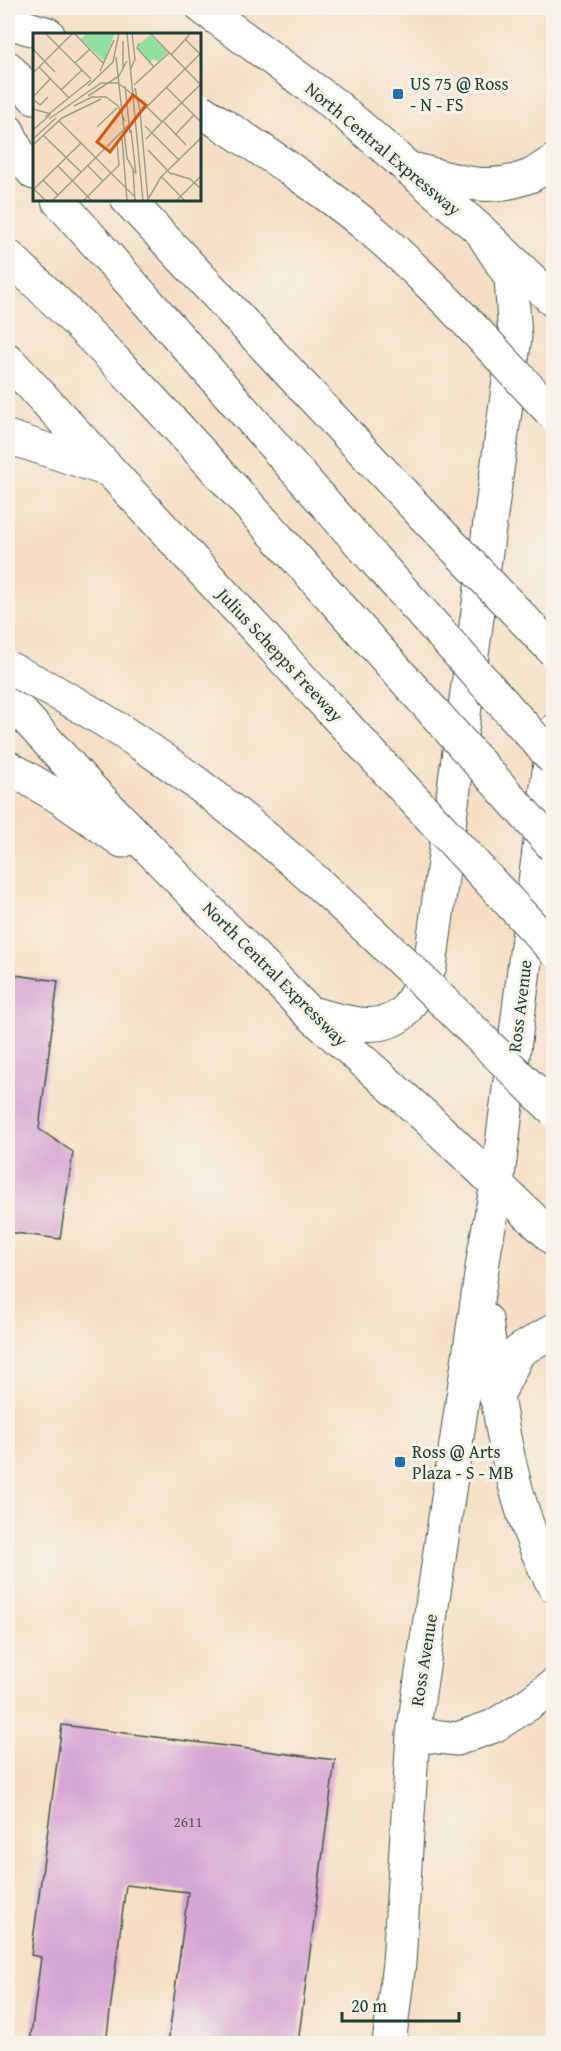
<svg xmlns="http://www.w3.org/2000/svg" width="561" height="2051" viewBox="0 0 561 2051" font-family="'Gentium Book Plus',serif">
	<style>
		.building { fill: #d6a6d4 }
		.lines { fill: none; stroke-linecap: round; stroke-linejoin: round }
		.secondary-casing { stroke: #3f5549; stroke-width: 35 }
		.motorway-casing { stroke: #3f5549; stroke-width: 35 }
		.secondary { stroke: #fff; stroke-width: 33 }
		.motorway { stroke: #fff; stroke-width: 33 }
		.motorway-bridge-casing { stroke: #3f5549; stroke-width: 35; stroke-linecap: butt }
		.motorway-bridge { stroke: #fff; stroke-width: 33 }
		.poi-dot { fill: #1f6fb2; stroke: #f7f3e8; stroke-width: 2 }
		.labels { text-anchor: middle; stroke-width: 6; stroke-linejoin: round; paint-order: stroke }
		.number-label { font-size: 15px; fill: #4d575c }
		.poi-label { font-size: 18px; fill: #1f3d34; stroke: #f7f3e8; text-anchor: start }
		.street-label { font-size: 18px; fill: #1f3d34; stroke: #f7f3e8 }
		.inset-road { fill: none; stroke: #9f9e8a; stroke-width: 1.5 }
		.view { fill: #d45610; fill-opacity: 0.15; stroke: #d45610; stroke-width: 3 }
		.inset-edge { fill: none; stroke: #1f3d34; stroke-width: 3 }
	</style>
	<rect width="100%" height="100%" fill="#f7f3e8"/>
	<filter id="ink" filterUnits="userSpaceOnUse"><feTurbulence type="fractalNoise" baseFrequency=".0167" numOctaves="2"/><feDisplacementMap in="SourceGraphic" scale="12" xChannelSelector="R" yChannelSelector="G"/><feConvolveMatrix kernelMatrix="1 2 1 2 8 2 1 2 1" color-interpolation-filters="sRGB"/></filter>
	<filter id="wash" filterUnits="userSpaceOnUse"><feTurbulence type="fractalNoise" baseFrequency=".008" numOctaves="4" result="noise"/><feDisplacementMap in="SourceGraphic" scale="24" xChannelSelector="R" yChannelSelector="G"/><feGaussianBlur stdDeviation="1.35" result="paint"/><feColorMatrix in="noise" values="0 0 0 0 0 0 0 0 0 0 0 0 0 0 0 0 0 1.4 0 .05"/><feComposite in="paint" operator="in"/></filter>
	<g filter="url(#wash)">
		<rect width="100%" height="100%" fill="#f5dec3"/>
		<g id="blocks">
			<path class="building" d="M8 974 58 981 39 1129 73 1152 60 1239 8 1232Z
				M62 1725 335 1760 298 2043H168L188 1892 126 1885 106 2043H30L41 1957 31 1955Z"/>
		</g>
	</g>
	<g filter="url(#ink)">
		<use href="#blocks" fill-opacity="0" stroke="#3f5549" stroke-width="1.5"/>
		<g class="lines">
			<defs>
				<path id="secondary" d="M203 8 334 104 481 231 554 301
					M416 170C457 181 487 193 530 176 538 172 546 166 554 161
					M8 698 89 787 309 1013 429 1120 554 1239
					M8 767 59 797 122 841
					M309 1013C338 1019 379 1036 404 1012 412 1003 424 978 430 966L515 337 511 278 481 231
					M486 1320C498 1410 510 1505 554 1586
					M496 1398 519 1351 554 1330
					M413 1734 457 1739 494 1726 530 1703 554 1685
					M389 2044 399 1963 413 1734 485 1248 497 1184 554 731"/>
				<path id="motorway" d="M8 22 48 34
					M8 68 34 97
					M8 131 19 155 34 173
					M58 200 374 559
					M128 200 424 516
					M8 256C124 363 227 482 333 599
					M8 360 316 694
					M8 437 108 470"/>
			</defs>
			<use href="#secondary" class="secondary-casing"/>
			<use href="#motorway" class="motorway-casing"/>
			<use href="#secondary" class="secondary"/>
			<use href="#motorway" class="motorway"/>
			<defs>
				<path id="motorway-bridge" d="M200 110C257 147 315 183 368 227 435 284 494 351 554 415
					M424 516 554 651
					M374 559 554 760
					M333 599 554 847
					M8 668C222 769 386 947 554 1110
					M316 694 554 950"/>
			</defs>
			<use href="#motorway-bridge" class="motorway-bridge-casing"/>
			<use href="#motorway-bridge" class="motorway-bridge"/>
		</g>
	</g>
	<g class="poi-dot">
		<rect x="392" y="88" width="12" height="12" rx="3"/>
		<rect x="394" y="1456" width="12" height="12" rx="3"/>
	</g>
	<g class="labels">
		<g class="number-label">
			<text x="188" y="1827">2611</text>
		</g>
		<g class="poi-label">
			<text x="410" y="90">US 75 @ Ross<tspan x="410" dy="21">- N - FS</tspan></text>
			<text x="412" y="1458">Ross @ Arts<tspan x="412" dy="21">Plaza - S - MB</tspan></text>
		</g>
		<g class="street-label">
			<text transform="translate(383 149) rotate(40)" y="6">North Central Expressway</text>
			<text transform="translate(280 655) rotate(47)" y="6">Julius Schepps Freeway</text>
			<text transform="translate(275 974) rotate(45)" y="6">North Central Expressway</text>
			<text transform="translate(520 1006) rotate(-83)" y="6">Ross Avenue</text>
			<text transform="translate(424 1660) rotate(-81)" y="6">Ross Avenue</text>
		</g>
	</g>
	<g transform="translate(33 33)">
		<rect width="168" height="168" fill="#f5dec3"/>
		<path d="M54 0H82L71 28 48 6ZM117 2 135 19 125 29 121 26 117 29 105 17V12Z" fill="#90e09f"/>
		<path class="inset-road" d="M12 0 58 46M41 0 70 30M94 0 110 168M117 0 167 51M152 6 167 21M106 10 104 15 121 34M0 16 22 39M138 22 158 0M83 24 94 125 102 140M42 30 57 16M6 34 36 65M90 35V8M67 38 81 7M97 38 102 26 99 0M0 40 40 0M101 52 136 20M55 53 80 29 86 0M92 53 97 100M102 55 107 78 115 167M134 55 168 89M28 57 49 37M55 63 86 43 94 28M0 64 17 46M0 66 7 72 15 64M41 73 59 64H73L85 73 92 88M0 76 18 81M12 84 58 47M16 86 68 50H85L99 61M26 88 101 163M112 93 146 127M64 94 84 75M0 97 17 82M98 97 103 141M10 102 48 139M142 102 161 82M89 105 94 168M0 106 23 85M113 106 129 89 114 74M0 112 29 85 68 66M153 112 130 88 168 51M115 117 137 140 157 146 168 156M25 133 59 168M55 133 70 148M100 136 102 168M128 144 168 105M129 144 152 168M10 147 25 162M0 155 13 168M1 156 48 110M19 168 168 20M50 168 86 132 84 110M114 168 128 144M143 168 168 143"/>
		<path class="view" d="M100 62 113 72 77 119 64 109Z"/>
		<rect width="168" height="168" class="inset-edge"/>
	</g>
	<rect width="561" height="2051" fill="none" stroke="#f7f3e8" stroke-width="30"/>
	<path d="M342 2012v9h117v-9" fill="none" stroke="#1f3d34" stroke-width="3"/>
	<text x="351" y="2012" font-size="18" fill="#1f3d34" stroke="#f7f3e8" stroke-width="4.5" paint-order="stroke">20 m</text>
</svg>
